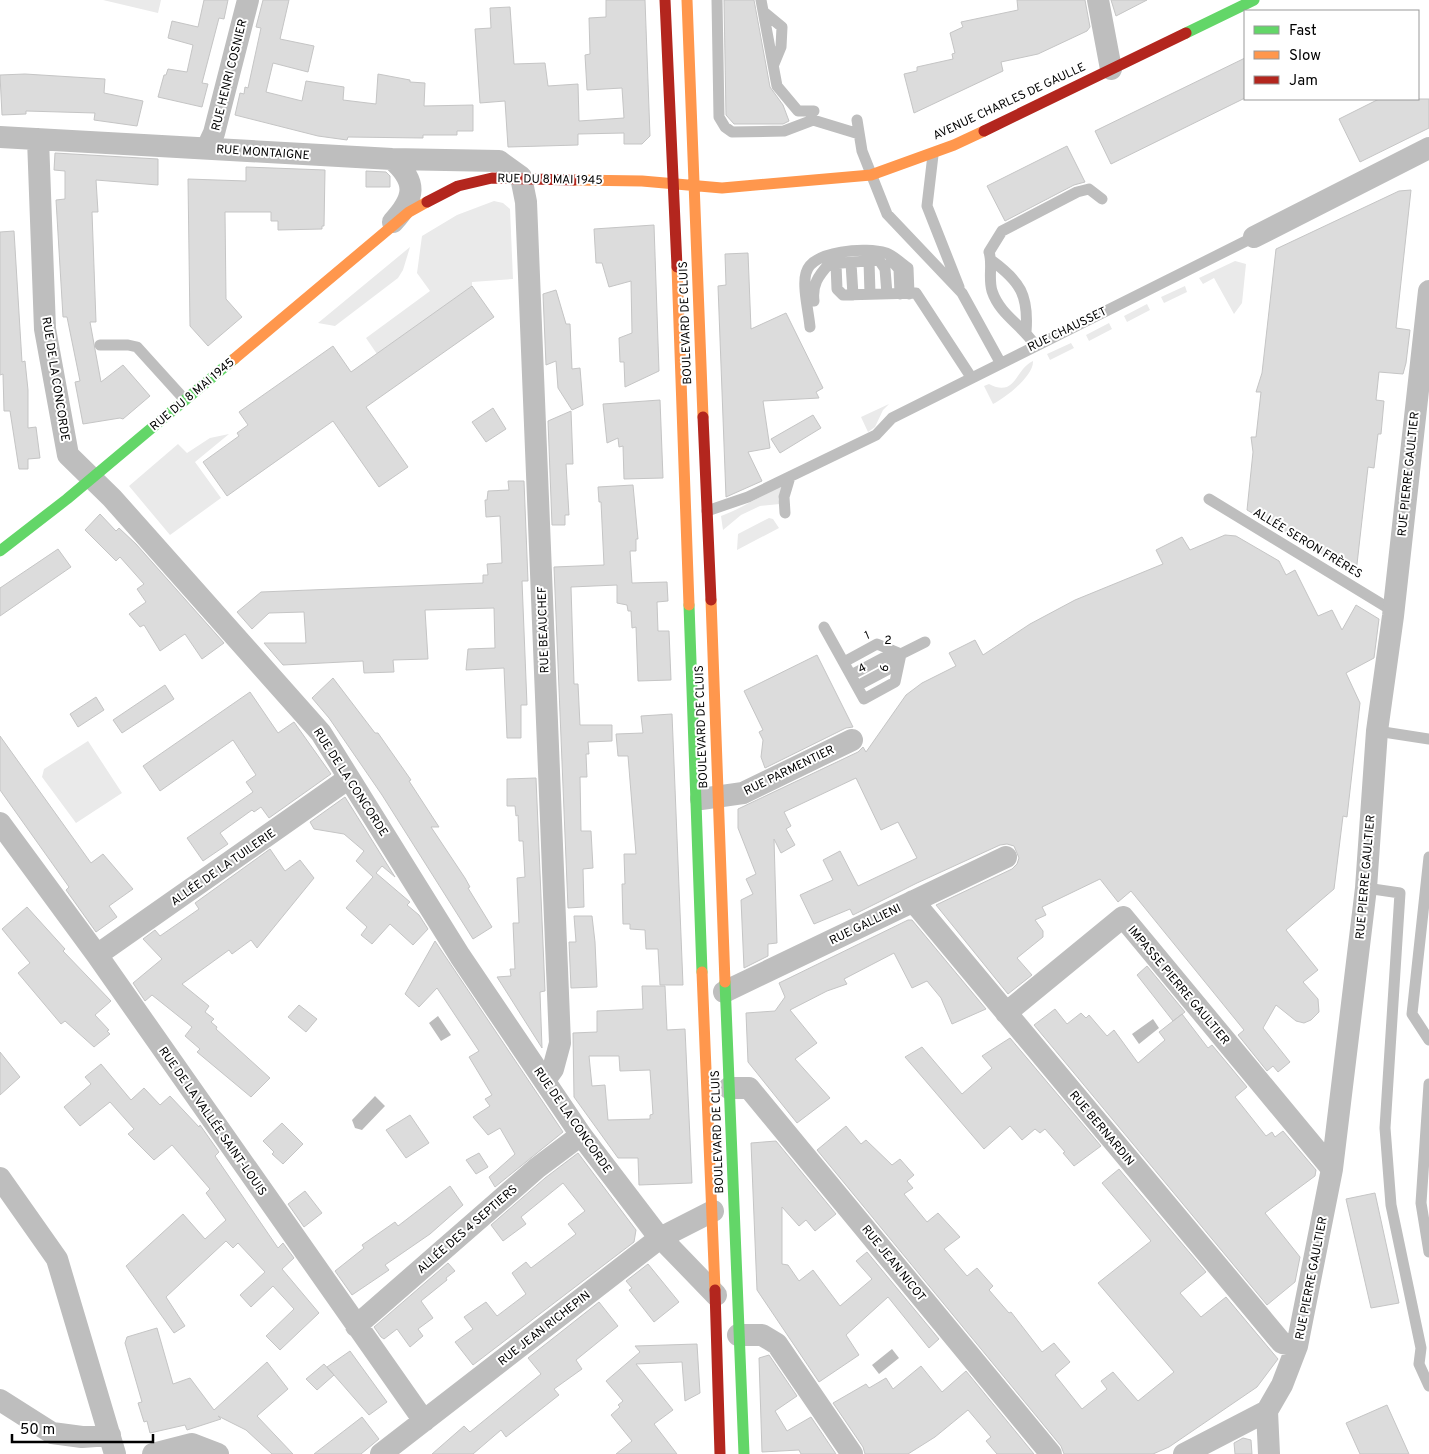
<svg xmlns="http://www.w3.org/2000/svg" width="1429" height="1454" viewBox="0 0 1429 1454" font-family="Overpass,sans-serif">
	<style>
		.green { fill: #eaeaea }
		.water { fill: #bcbcbc }
		.building { fill: #dcdcdc; stroke: #c5c5c5; fill-rule: evenodd }
		.lines { fill: none; stroke-linecap: round; stroke-linejoin: round }
		.lane { stroke: #bebebe; stroke-width: 11 }
		.street { stroke: #bebebe; stroke-width: 22 }
		.fast { stroke: #63d668; stroke-width: 11 }
		.slow { stroke: #ff974d; stroke-width: 11 }
		.jam { stroke: #b3261e; stroke-width: 11 }
		.labels { text-anchor: middle; stroke-width: 4; stroke-linejoin: round; paint-order: stroke }
		.street-label { font-size: 12px; fill: #000; stroke: #fff }
	</style>
	<rect width="100%" height="100%" fill="#fff"/>
	<path class="green" d="M103 0H161L158 13Z
		M494 201 503 203 510 209 513 279 472 282V286L377 354 366 338 430 291 417 273 422 236 457 215Z
		M410 247 403 270 398 278 335 326 318 323Z
		M1235 261 1246 264 1242 303 1234 314 1214 278 1203 284 1199 278Z
		M1185 286 1187 292 1164 303 1161 297Z
		M1147 304 1150 310 1127 322 1124 316Z
		M1109 323 1112 329 1089 341 1086 335Z
		M1071 343 1074 348 1050 360 1047 354Z
		M1033 361C1034 376 1005 398 993 404L984 386 989 384C1016 398 1015 369 1033 361Z
		M889 404 883 410 875 427 868 432 861 417Z
		M229 434 195 462 221 498 170 535 129 486 178 444 187 453 210 438Z
		M783 485 778 499 780 504 760 506 741 515 723 530 721 516C743 508 762 495 783 485Z
		M769 518 773 519 779 528 737 550 738 534Z
		M88 741 122 793 76 823 42 777 44 769Z"/>
	<path class="water" d="M438 1016 451 1035 441 1041 429 1023Z
		M1153 1019 1159 1028 1139 1044 1132 1034Z
		M375 1096 385 1106 362 1130 355 1128 352 1120Z
		M892 1349 899 1358 879 1374 872 1365Z"/>
	<path class="building" d="M204 0H228L224 19 219 18 202 83 208 84 202 107 158 97 164 75H166L168 69 187 72 193 45 168 38 172 21 198 27Z
		M263 0H289L280 39 314 46 308 72 273 63 266 92 302 101 306 81 344 87 343 100 376 104 378 74 410 80V82L425 83 424 106 473 105V131H457V135H423V138L348 137 347 140 318 136 235 115 240 93 244 94 245 87 248 88 261 28 256 27Z
		M606 0H645L650 136 642 144H624V133L578 134V145L508 147 505 101 480 103 475 29 491 28 490 8 510 7 514 64 545 63 548 86 578 84 579 121 624 118 622 88 587 90 585 55 590 54 589 18 606 17Z
		M724 0H754L770 87 783 105 789 121 783 124H734L726 115Z
		M1017 0H1085L1090 27 1087 31 1038 54 1001 62 1003 71 914 113 904 74 917 71V67L953 59 952 54 955 53 950 33 963 27 961 22 1018 10Z
		M1111 0H1147L1116 16Z
		M1245 58V98L1111 164 1095 131Z
		M25 74 105 79 104 93 143 101 137 126 94 120 95 113 26 111V114L2 115 0 75Z
		M1379 99H1429V128L1360 162 1339 119Z
		M1067 146 1085 182 1074 185 1005 221 987 186Z
		M55 153 158 159V185L96 180 98 212H92L96 322H90L101 382 123 365 150 396 123 419 120 418 83 424 75 382 80 381 67 317H63L56 200 65 199V171L54 170Z
		M246 167 325 170 324 226H322V229L278 230V221H271V212H225L226 299 242 317 208 346 190 326 188 179 246 181Z
		M366 171 386 172 390 176V187H366Z
		M1411 190 1396 328 1410 330 1406 363 1403 374 1379 372 1376 400 1384 401 1381 434H1378L1374 468 1368 467 1356 573 1247 510 1253 452 1251 437H1256L1261 392H1256L1262 373 1276 249 1399 191Z
		M654 225 659 371 625 387 624 362H620L619 338 632 333 631 281 609 287 602 263H596L594 229Z
		M14 231 22 362 25 361 28 390V428L36 427 40 458 28 459V469H19L10 411H4L3 374 0 375V232Z
		M748 253 751 329 786 313 823 388 816 392 819 398 763 401 770 448 748 452 762 481 726 497 718 286 726 285 725 254Z
		M472 286 494 317 366 407 408 467 379 487 333 421 227 496 203 462 239 436 237 433 248 425 239 412 333 346 351 372Z
		M556 290 566 324H570L572 369 580 368 583 405 572 410 558 388 556 361 546 365 543 294Z
		M660 400 663 478 624 479 623 446 619 447 618 438 607 443 603 404Z
		M493 408 506 429 486 442 472 422Z
		M571 411 573 464H566L569 515H565V525H552L548 421Z
		M813 415 821 428 780 453 771 439Z
		M508 481H524L528 581H522L527 705H521V738H507L504 668 466 670 468 649 495 648 494 608 425 610 428 659 393 660 394 672 364 673 363 661 283 665 264 643H306L304 612 269 613 252 629 237 612 261 592 483 583V575H488L487 564 502 563 500 516 486 517 485 500H487L488 491 509 490Z
		M633 485 638 539H636V551H630L632 583 667 582 668 601 657 602 658 631H669L671 680 638 681 636 627 632 628 631 611H628L627 605 617 603V585L571 587 574 684H578L580 725H612V741L588 742 589 754H586L587 777H580L581 831H591L593 868 583 869 584 907 568 908 554 567 604 565 601 502H599L598 487Z
		M100 514 116 531 119 528 136 544 224 643 202 659 185 634 160 651 144 625 140 627 129 614 146 602 137 589 144 584 120 557 116 561 85 530Z
		M1225 535 1236 536 1279 561 1286 575 1295 570 1318 616 1332 610 1342 630 1356 605 1379 619 1374 658 1346 673 1360 703 1347 817 1343 816 1334 889 1286 930 1318 970 1303 982 1318 999 1319 1012 1311 1020 1304 1023 1296 1021 1276 1005 1263 1028 1290 1062 1278 1072 1273 1066 1267 1071 1238 1035 1244 1030 1131 891 1118 902 1100 879 1042 907 1046 915 1035 920 1043 931V937L1017 958 1032 975 1008 994 936 905 1012 869 1017 864 1019 858 1014 846 1007 844 1000 845 917 883 853 915 850 909 814 924 800 895 833 880 823 860 840 851 858 886 917 858 898 822 881 830 856 778 784 812 791 826 786 829 795 845 781 853 774 839 777 943 768 944V956L744 968 741 900 753 894 746 879 756 874 738 828V809L858 752 863 747 866 752 906 695 922 683 956 666 949 653 975 640 983 655 1030 624 1075 600 1163 564 1156 550 1182 537 1190 550Z
		M58 549 71 567 0 616V588Z
		M817 655 853 727 846 728 765 768 761 757 763 740 759 732 763 730 744 691Z
		M333 678 375 733H378L411 780 409 781 439 827H431L465 878 470 887 468 888 492 927 473 939 382 795 329 718 312 698Z
		M165 685 174 699 122 733 113 720Z
		M250 692 278 733 294 722 331 774 269 818 261 807 254 812 252 810 220 833 228 844 203 861 187 838 253 792 246 782 256 775 233 740 160 791 143 766Z
		M96 697 104 710 78 727 70 714Z
		M672 714 683 985H660L658 949H646L645 930 630 929V924H623L622 884H625L624 854H636L628 756H618L616 734 643 733 641 716Z
		M0 736 91 863 103 854 133 889 109 906 117 917 96 932 66 890 69 887 0 790Z
		M536 778 545 991 540 992 542 1048 497 977 511 976 510 969H515L513 923H519L517 878 525 877 523 841H519L518 815 516 816 515 806H507V779Z
		M345 797 395 877 382 866 376 873 410 902 407 905 419 915 428 929 413 945 390 924 372 944 361 935 367 927 346 908 373 877 356 861 364 851 344 834 314 829 310 822Z
		M270 849 285 871 300 860 314 878 257 948 251 940 232 954 229 950 182 984 209 1006 205 1012 214 1019 211 1022 217 1027 216 1029 270 1078 251 1097 197 1052 200 1049 185 1036 192 1027 152 995 145 1001 133 983 162 959 143 939 155 930 160 936 199 909 195 903Z
		M27 907 65 949 63 951 111 1001 95 1015 109 1030 107 1031 110 1034 94 1047 65 1021 61 1024 18 973 30 963 2 929Z
		M574 916H592L595 942 597 987 571 988 569 942H576Z
		M908 920H912L986 1009 952 1024 941 998 927 981 912 988 894 953 844 979 847 984 827 991 790 1010 817 1043 795 1059 830 1098 797 1123 748 1062 746 1013 775 1011 785 997 779 983Z
		M435 941 563 1132 495 1187 489 1177 515 1154 500 1128 488 1135 473 1117 490 1106 485 1099 492 1095 469 1057 479 1051 437 988 419 1007 405 994Z
		M1147 966 1185 1012 1173 1021 1137 975Z
		M642 986H665L667 1030 685 1029 692 1183 639 1185 638 1158H618L574 1097 573 1033 597 1032V1011L643 1009ZM589 1056H619L620 1071 650 1070 653 1114 650 1115V1119L608 1120 605 1085 592 1086Z
		M299 1005 317 1019 306 1032 288 1017Z
		M1055 1009 1067 1024 1081 1013 1086 1018 1089 1015 1107 1036 1114 1030 1138 1063 1165 1040 1159 1032 1182 1014 1208 1048 1212 1045 1247 1087 1235 1097 1266 1136 1272 1132 1275 1137 1283 1131 1316 1170 1315 1176 1265 1213 1300 1257 1295 1282 1267 1305 1034 1025Z
		M1010 1038 1101 1146 1074 1166 1063 1153 1065 1152 1045 1129 1040 1133 1035 1129 1022 1140 1010 1126 984 1149 905 1057 922 1047 962 1094 992 1068 982 1056Z
		M0 1052 20 1077 0 1095Z
		M101 1064 131 1100 144 1088 160 1105 170 1096 199 1127 200 1125 219 1152 215 1156 278 1248 283 1243 294 1258 282 1269 319 1313 280 1350 266 1336 294 1309 273 1286 251 1307 240 1295 265 1272 238 1243 233 1248 226 1241 166 1297 185 1326 174 1333 126 1266 183 1214 205 1239 226 1220 206 1193 210 1189 172 1145 154 1160 128 1134 134 1129 110 1102 80 1126 64 1107 91 1084 85 1077Z
		M410 1115 429 1143 406 1158 386 1130Z
		M282 1123 303 1144 283 1164 272 1154 274 1152 263 1141Z
		M846 1126 861 1144 866 1140 892 1165 900 1159 914 1175 907 1181 913 1188 904 1194 927 1222 938 1213 960 1237 944 1249 967 1276 977 1268 993 1286 989 1290 1009 1313 1011 1312 1042 1352 1054 1343 1070 1362 1055 1375 1082 1409 1107 1389 1101 1381 1113 1372 1138 1401 1174 1372 1098 1283 1151 1241 1102 1183 1119 1169 1206 1272 1180 1293 1201 1317 1226 1297 1278 1359 1257 1387 1169 1447 1153 1454H1064L1061 1446 817 1150Z
		M776 1141 836 1214 815 1231 806 1220 799 1226 782 1207V1264L788 1265 799 1281 813 1270 840 1306 872 1279 856 1261 867 1252 939 1339 929 1348 888 1297 846 1335 859 1355 819 1382 757 1290 751 1143Z
		M479 1153 488 1167 476 1174 466 1160Z
		M578 1153 636 1230 634 1242 473 1365 455 1342 473 1329 464 1317 486 1302 497 1316 526 1294 512 1273 526 1262 531 1268 576 1234 568 1224 585 1211 563 1183 521 1217 526 1224 503 1241 491 1225 545 1178Z
		M450 1186 463 1205 430 1234 385 1265 389 1270 352 1295 335 1271 364 1248 362 1245 395 1222 398 1226Z
		M305 1191 322 1213 304 1227 288 1204Z
		M1375 1193 1399 1303 1371 1308 1346 1199Z
		M448 1263 455 1271 446 1278 447 1280 421 1301 433 1318 418 1329 423 1336 410 1347 397 1329 384 1339 381 1337 374 1327Z
		M648 1264 679 1302 654 1322 629 1290 632 1288 626 1281Z
		M599 1302 618 1326 576 1360 582 1369 554 1389 559 1395 506 1437 501 1430 473 1454H432L464 1426 470 1432 541 1374 528 1358Z
		M157 1328 173 1384 190 1378 214 1410 267 1362 288 1389 257 1416 293 1454H272L246 1430 218 1416 221 1419 187 1430 185 1425 150 1433 147 1421 144 1422 138 1403 142 1402 125 1343 127 1337Z
		M697 1344 700 1393 685 1401 682 1362 636 1364 673 1410 654 1424 677 1454H616L632 1441 611 1415 620 1407 618 1405 623 1401 606 1381 640 1352 635 1346Z
		M350 1351 387 1402 369 1415 327 1367Z
		M769 1355 797 1396 775 1411 787 1431 811 1417 836 1454H801L799 1450 762 1452 759 1358Z
		M324 1364 334 1375 317 1390 306 1379Z
		M921 1366 942 1392 966 1371 1034 1454H997L986 1441 991 1437 968 1410 935 1437 908 1454H865L863 1447 833 1403 866 1384 869 1388 886 1378 893 1389Z
		M1387 1405 1409 1454H1360L1346 1423Z
		M362 1417 379 1439 361 1454H314Z
		M1243 1438 1251 1440 1252 1454H1235L1234 1443Z"/>
	<g class="lines">
		<path class="lane" d="M717 0 719 117 725 127 732 132 784 131 813 120 859 134
			M761 0 777 86 798 111H814
			M765 13 782 27 781 47 774 64
			M857 120 862 151 887 214 962 293 1000 362
			M933 155 927 206 959 287
			M891 260 899 269 900 294
			M991 260C1020 281 1029 295 1026 332
			M869 261 870 294
			M851 263 853 295
			M836 264 837 289 843 295 916 293 971 377
			M814 301C812 285 818 276 829 264L879 260 885 269 887 294
			M810 327C809 314 802 286 806 273 812 250 867 247 886 253 894 256 901 263 908 268L909 294
			M100 345H128L137 347 185 400
			M1035 345C1022 325 1000 315 992 291 988 278 993 264 989 252L1002 231 1077 192 1089 189 1102 199
			M1209 499 1393 611
			M707 511 748 497 876 435 892 418 1254 237
			M785 513 784 497 790 477
			M824 627 864 699 895 682 901 654
			M844 662 877 644 901 654
			M851 675 883 658 901 654 925 642
			M857 686 889 669 900 655
			M1377 731 1429 739
			M1429 857 1412 1014 1429 1040
			M1366 888 1400 893 1385 1128 1391 1205 1421 1348 1419 1364 1429 1386
			M1429 1084 1421 1203 1429 1252"/>
		<path class="street" d="M1098 0 1111 69
			M0 137 392 159 499 161 521 177 526 202 560 1043 553 1069 545 1080
			M38 139 45 329 68 455 112 498 321 733 460 956 581 1135 655 1232 716 1295
			M207 148 214 133 248 0
			M392 159C418 182 415 198 393 222
			M1254 237 1429 148
			M701 799 743 793 852 740
			M0 823 97 955 424 1421
			M913 901 1282 1343 1297 1346
			M97 955 349 778
			M724 992 1006 857
			M1006 1013 1123 917 1332 1169
			M729 1088H749L1051 1454
			M0 1178 57 1259 115 1454
			M356 1326 537 1168 581 1135
			M738 1335H762L777 1344 852 1454
			M0 1400 52 1433 82 1437 110 1435
			M153 1454 192 1444 218 1454
			M381 1454 660 1238 713 1211
			M1184 1454 1267 1411
			M1269 1454 1267 1411 1282 1385 1297 1346 1332 1169 1366 888 1377 731 1393 616 1429 291"/>
		<path class="fast" d="M1186 33 1254 0
			M0 551 67 499 234 359
			M689 605 702 972
			M725 982 744 1454"/>
		<path class="slow" d="M687 0 703 417
			M574 180 642 181 722 188 871 175 954 145 984 131
			M677 267 689 605
			M234 359 409 212 427 202
			M711 600 725 982
			M702 972 715 1290"/>
		<path class="jam" d="M665 0 677 267
			M984 131 1186 33
			M427 202 458 186 492 178 574 180
			M703 417 711 600
			M715 1290 720 1454"/>
	</g>
	<g class="labels">
		<g class="street-label">
			<text transform="translate(229 75) rotate(-76)" y="4">RUE HENRI COSNIER</text>
			<text transform="translate(1009 101) rotate(-25)" y="4">AVENUE CHARLES DE GAULLE</text>
			<text transform="translate(263 152) rotate(4)" y="4">RUE MONTAIGNE</text>
			<text transform="translate(550 179) rotate(1)" y="4">RUE DU 8 MAI 1945</text>
			<text transform="translate(685 323) rotate(-92)" y="4">BOULEVARD DE CLUIS</text>
			<text transform="translate(1067 329) rotate(-26)" y="4">RUE CHAUSSET</text>
			<text transform="translate(56 379) rotate(81)" y="4">RUE DE LA CONCORDE</text>
			<text transform="translate(192 394) rotate(-40)" y="4">RUE DU 8 MAI 1945</text>
			<text transform="translate(1408 474) rotate(-84)" y="4">RUE PIERRE GAULTIER</text>
			<text transform="translate(1308 543) rotate(31)" y="4">ALLÉE SERON FRÈRES</text>
			<text transform="translate(543 630) rotate(-92)" y="4">RUE BEAUCHEF</text>
			<text transform="translate(867 635) rotate(-22)" y="4">1</text>
			<text transform="translate(888 640) rotate(1)" y="4">2</text>
			<text transform="translate(862 668) rotate(-28)" y="4">4</text>
			<text transform="translate(884 668) rotate(-78)" y="4">6</text>
			<text transform="translate(701 727) rotate(-92)" y="4">BOULEVARD DE CLUIS</text>
			<text transform="translate(789 770) rotate(-26)" y="4">RUE PARMENTIER</text>
			<text transform="translate(351 782) rotate(57)" y="4">RUE DE LA CONCORDE</text>
			<text transform="translate(223 867) rotate(-35)" y="4">ALLÉE DE LA TUILERIE</text>
			<text transform="translate(1365 877) rotate(-85)" y="4">RUE PIERRE GAULTIER</text>
			<text transform="translate(865 924) rotate(-26)" y="4">RUE GALLIENI</text>
			<text transform="translate(1179 985) rotate(50)" y="4">IMPASSE PIERRE GAULTIER</text>
			<text transform="translate(573 1120) rotate(55)" y="4">RUE DE LA CONCORDE</text>
			<text transform="translate(213 1121) rotate(55)" y="4">RUE DE LA VALLÉE SAINT-LOUIS</text>
			<text transform="translate(1102 1128) rotate(50)" y="4">RUE BERNARDIN</text>
			<text transform="translate(717 1132) rotate(-92)" y="4">BOULEVARD DE CLUIS</text>
			<text transform="translate(467 1229) rotate(-41)" y="4">ALLÉE DES 4 SEPTIERS</text>
			<text transform="translate(894 1263) rotate(51)" y="4">RUE JEAN NICOT</text>
			<text transform="translate(1311 1278) rotate(-79)" y="4">RUE PIERRE GAULTIER</text>
			<text transform="translate(544 1328) rotate(-38)" y="4">RUE JEAN RICHEPIN</text>
		</g>
	</g>
	<rect x="1244" y="10" width="175" height="90" fill="#ffffff" stroke="#999999"/>
	<rect x="1254" y="26" width="25" height="8" fill="#63d668" stroke="#999999"/>
	<text x="1289" y="35" font-size="15" fill="#000000">Fast</text>
	<rect x="1254" y="51" width="25" height="8" fill="#ff974d" stroke="#999999"/>
	<text x="1289" y="60" font-size="15" fill="#000000">Slow</text>
	<rect x="1254" y="76" width="25" height="8" fill="#b3261e" stroke="#999999"/>
	<text x="1289" y="85" font-size="15" fill="#000000">Jam</text>
	<path d="M12 1434v8h141v-8" fill="none" stroke="#000000" stroke-width="2.5"/>
	<text x="20" y="1434" font-size="15" fill="#000000" stroke="#ffffff" stroke-width="4" paint-order="stroke">50 m</text>
</svg>
